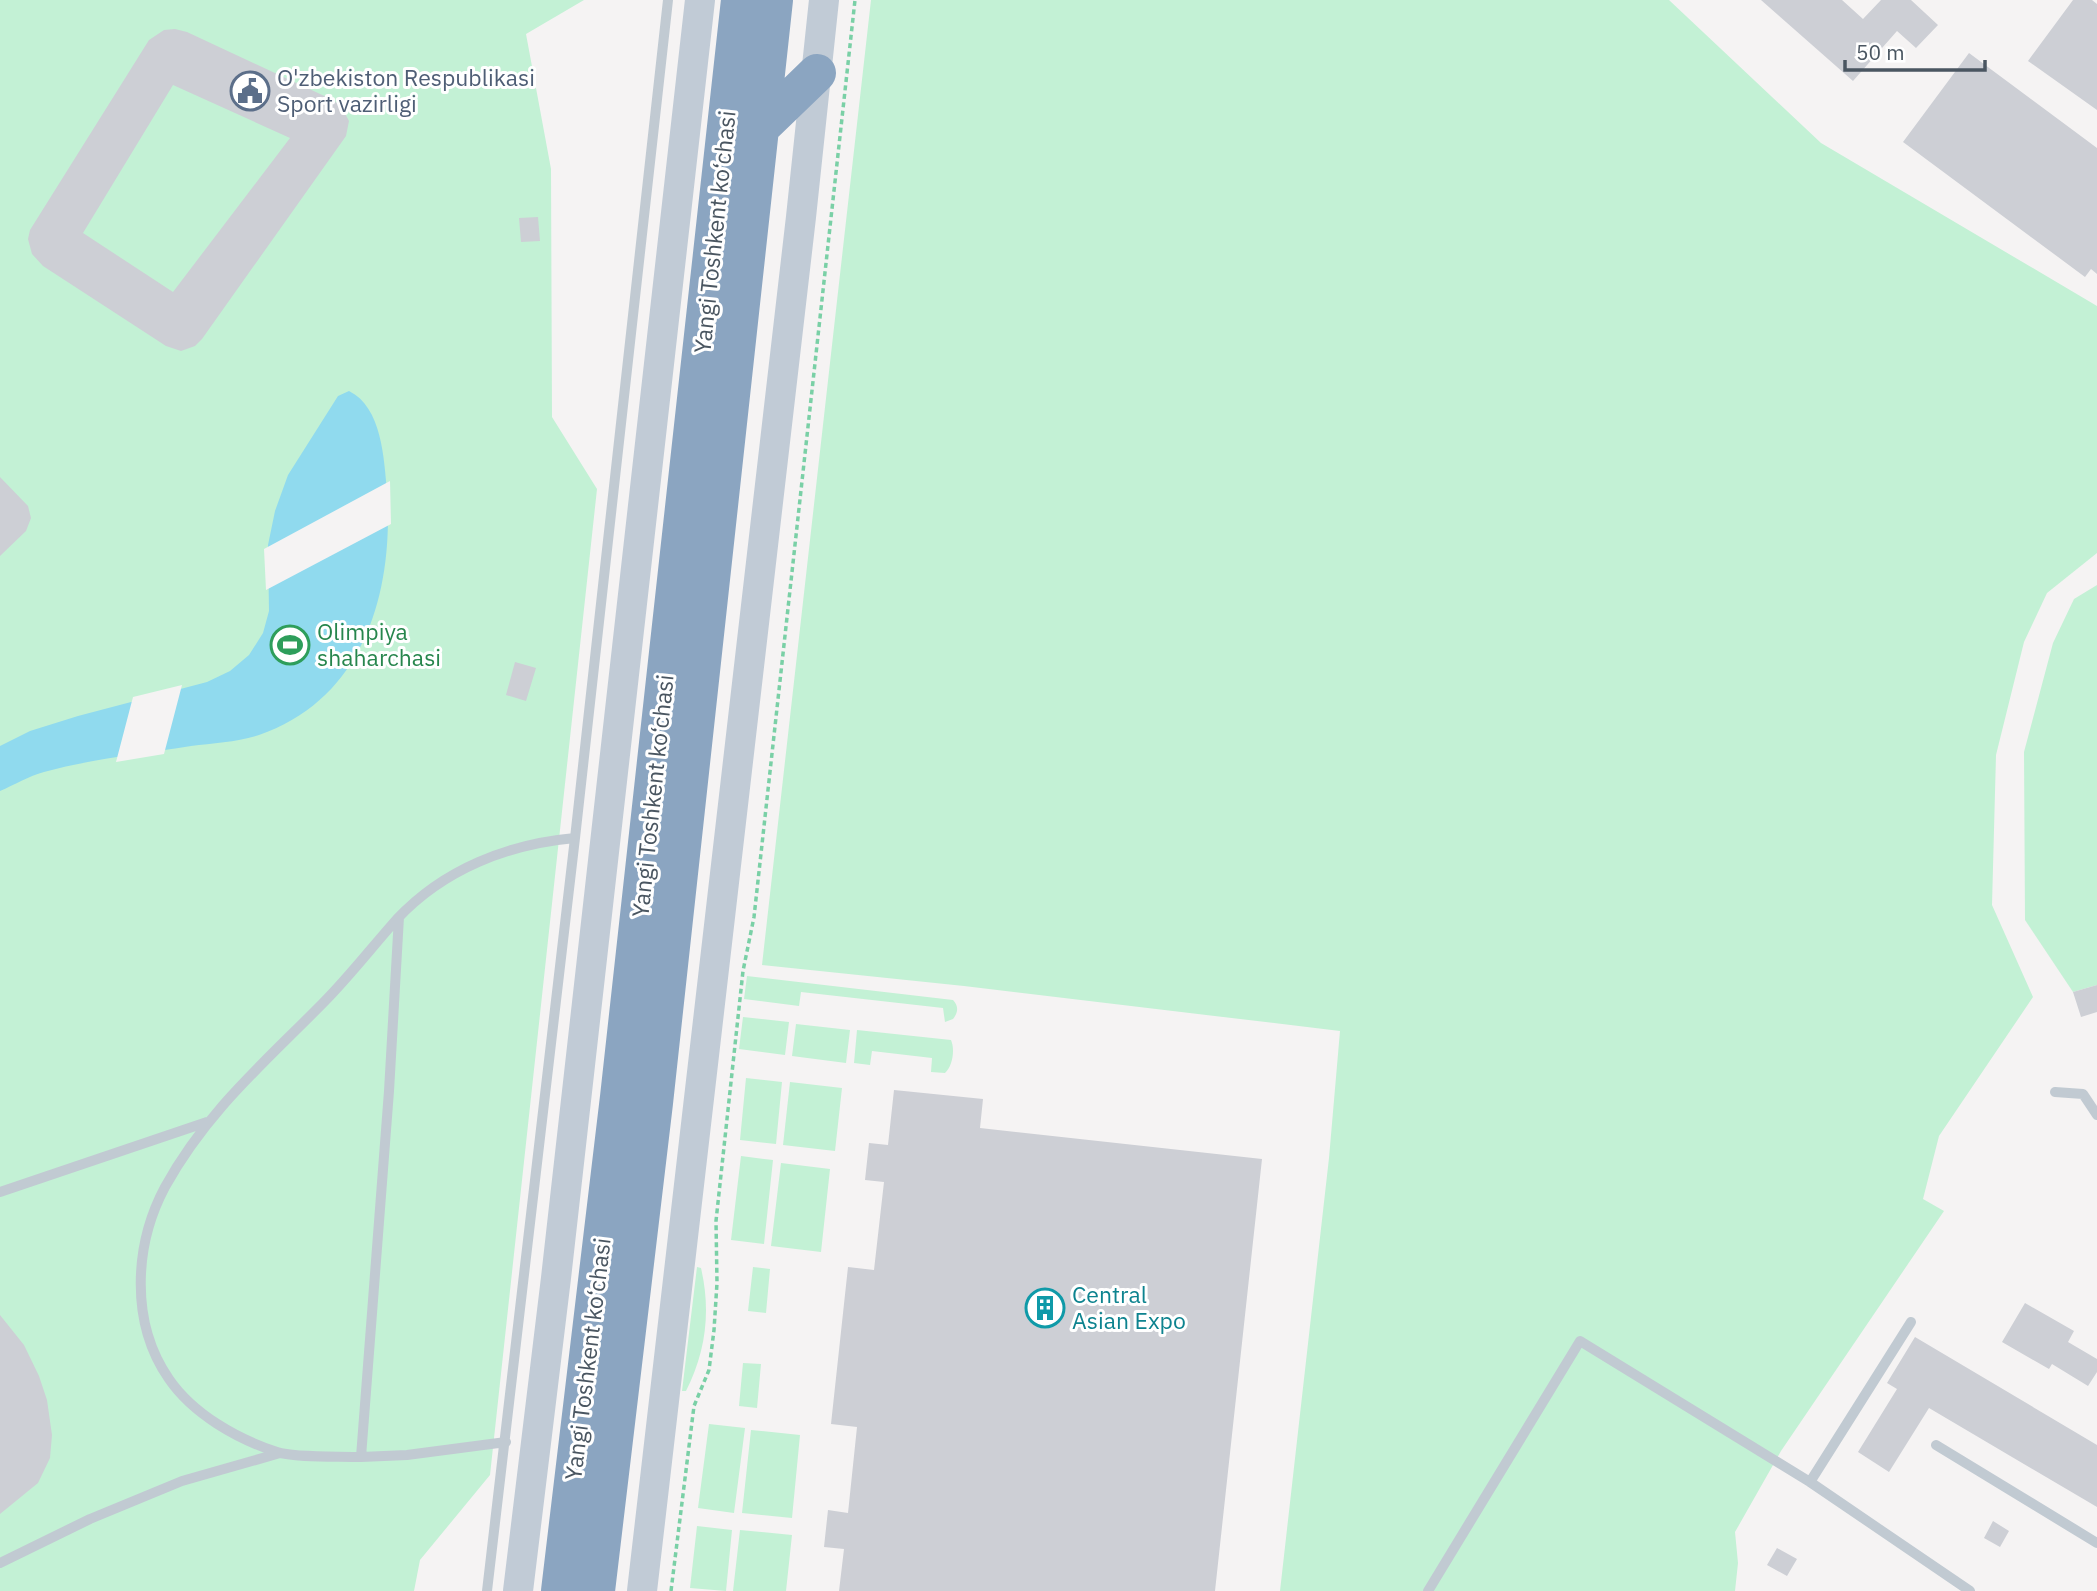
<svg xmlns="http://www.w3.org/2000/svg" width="2097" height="1591" viewBox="0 0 2097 1591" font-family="'IBM Plex Sans',sans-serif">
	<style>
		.green { fill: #c3f1d5 }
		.water { fill: #90daee }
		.pier { fill: #f5f3f3 }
		.building { fill: #cdcfd5; fill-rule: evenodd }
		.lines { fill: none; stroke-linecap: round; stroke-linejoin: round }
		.path { stroke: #7ad0a6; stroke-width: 3.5; stroke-dasharray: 5 3.5; stroke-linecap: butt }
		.lane { stroke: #c1cad2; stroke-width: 10 }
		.secondary { stroke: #c1cbd6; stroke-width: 30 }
		.highway { stroke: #8ba5c1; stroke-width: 38 }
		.labels { text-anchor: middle; stroke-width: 6; stroke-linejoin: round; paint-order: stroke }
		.service-label { font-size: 23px; fill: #4e5e75; stroke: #fff; text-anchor: start }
		.street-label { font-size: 23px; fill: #4a5661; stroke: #fff }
		.leisure-label { font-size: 23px; fill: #27864d; stroke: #fff; text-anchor: start }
		.culture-label { font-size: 23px; fill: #0d838f; stroke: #fff; text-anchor: start }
	</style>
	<rect width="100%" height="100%" fill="#f5f3f3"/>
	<path class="green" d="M0 0H584L526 34 551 169 552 417 597 489 490 1475 420 1560 414 1591H0Z
		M871 0H1669L1821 143 2097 306V553L2047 593 2024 642 1996 755 1992 905 2033 997 1939 1136 1923 1199 1944 1211 1781 1451 1735 1532 1738 1563 1735 1591H1280L1329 1158 1340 1031 964 986 762 965Z
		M2097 585V985L2073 992 2025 920 2024 752 2053 643 2074 599Z
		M747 976 953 1000C959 1006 958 1013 953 1019L945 1022 943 1008 801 992 799 1006 744 999Z
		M743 1017 789 1022 785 1055 739 1049Z
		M796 1024 850 1030 846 1063 792 1056Z
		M857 1030 951 1040C955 1049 953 1066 945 1073L931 1072 932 1058 872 1051 870 1065 854 1063Z
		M746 1078 782 1082 776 1144 740 1140Z
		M790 1082 842 1088 835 1151 783 1145Z
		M741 1156 773 1160 764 1244 731 1240Z
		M781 1163 830 1169 821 1252 771 1246Z
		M697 1267 701 1268C711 1311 706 1352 686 1391H682Z
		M753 1267 770 1269 766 1313 748 1311Z
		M743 1363 761 1364 757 1408 739 1406Z
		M709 1424 745 1428 734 1513 698 1508Z
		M751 1430 800 1435 792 1518 742 1513Z
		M697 1526 732 1530 726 1591 690 1588Z
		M740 1530 792 1535 786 1591H733Z"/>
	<path class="water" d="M349 391C382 407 384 459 387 491 394 592 364 699 259 735 238 742 213 743 191 746 142 754 91 759 44 772 29 776 14 785 0 791V746L30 731 78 716 207 682 230 671 249 655 263 633 269 611 268 545 275 511 288 475 338 396Z"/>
	<path class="pier" d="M390 481 391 524 266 590 264 549Z
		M182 685 164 754 116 762 133 697Z"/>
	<path class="building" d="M1761 0H1842L1863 19 1881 0H1911L1938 25 1916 48 1897 31 1853 81Z
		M2073 0H2092L2097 4V110L2028 61Z
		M175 29 187 32 333 100 341 106 349 121 346 136 202 339 195 346 181 351 166 346 43 266 32 254 28 239 30 230 149 40 164 30ZM173 85 290 138 173 292 83 233Z
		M1969 53 2097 148V274L2091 269 2085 277 1903 142Z
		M538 217 540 241 521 242 519 218Z
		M0 477 28 506 31 518 26 531 0 556Z
		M515 662 536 668 526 701 506 695Z
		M2097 985V1012L2081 1017 2073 992Z
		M894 1090 983 1099 980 1128 1262 1159 1215 1591H839L844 1549 824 1547 828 1510 848 1513 857 1427 831 1424 848 1267 874 1270 884 1182 865 1180 869 1143 888 1145Z
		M2025 1303 2074 1331 2068 1342 2097 1359V1372L2088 1386 2052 1364 2049 1369 2002 1342Z
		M0 1315 24 1345 39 1376 47 1400 52 1435 50 1458 38 1483 0 1514Z
		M1915 1337 2097 1445V1507L1929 1408 1889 1472 1858 1452 1897 1389 1887 1383Z
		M1993 1521 2009 1531 2000 1547 1984 1538Z
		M1777 1548 1797 1559 1787 1576 1767 1565Z"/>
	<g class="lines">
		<path class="path" d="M671 1591 694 1406 709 1370 714 1330 717 1283 716 1221 743 971 754 917 855 0"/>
		<path class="lane" d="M399 917 389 1091 361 1457C340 1456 295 1458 277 1452 237 1439 193 1414 169 1379 130 1323 134 1245 165 1187 207 1111 264 1063 323 1003 349 977 372 947 397 919 444 869 508 844 575 838
			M2055 1092 2083 1094 2097 1115
			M0 1192 207 1122
			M1911 1322 1810 1482 1970 1591
			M1936 1445 2097 1543
			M361 1457 407 1455 506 1442
			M0 1563 90 1519 182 1481 280 1453
			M487 1591 575 838 668 0
			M1428 1591 1580 1341 1810 1482"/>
		<path class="secondary" d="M518 1591 556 1278 700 0
			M642 1591 801 217 824 0"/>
		<path class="highway" d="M760 128 817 73
			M560 1591 619 1097 740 0
			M596 1591 654 1103 774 0"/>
	</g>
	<defs>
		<symbol id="civic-ring" viewBox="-11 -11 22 22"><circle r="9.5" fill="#fff" stroke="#5c6f8a" stroke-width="1.5"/><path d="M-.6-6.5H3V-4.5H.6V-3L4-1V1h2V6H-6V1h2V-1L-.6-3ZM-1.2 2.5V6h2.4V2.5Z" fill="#5c6f8a"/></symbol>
		<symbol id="stadium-ring" viewBox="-11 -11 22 22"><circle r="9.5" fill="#fff" stroke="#2e9e5b" stroke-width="1.5"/><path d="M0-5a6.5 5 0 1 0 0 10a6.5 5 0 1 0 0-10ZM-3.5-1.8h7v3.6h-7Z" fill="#2e9e5b"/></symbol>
		<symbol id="building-ring" viewBox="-11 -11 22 22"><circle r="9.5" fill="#fff" stroke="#0f9aa8" stroke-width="1.5"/><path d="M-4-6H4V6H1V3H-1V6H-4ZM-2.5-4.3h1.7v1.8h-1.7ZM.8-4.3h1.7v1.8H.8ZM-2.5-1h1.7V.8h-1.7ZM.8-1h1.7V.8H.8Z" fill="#0f9aa8"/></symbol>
	</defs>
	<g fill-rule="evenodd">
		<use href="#civic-ring" x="228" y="69" width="44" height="44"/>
		<use href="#stadium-ring" x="268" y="623" width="44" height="44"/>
		<use href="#building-ring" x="1023" y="1286" width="44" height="44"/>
	</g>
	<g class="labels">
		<g class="service-label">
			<text x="277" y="86">O'zbekiston Respublikasi<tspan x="277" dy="26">Sport vazirligi</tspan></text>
		</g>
		<g class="street-label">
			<text transform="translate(715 232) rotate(-84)" y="8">Yangi Toshkent ko‘chasi</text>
			<text transform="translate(653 796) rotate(-84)" y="8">Yangi Toshkent ko‘chasi</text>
			<text transform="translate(588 1359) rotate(-83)" y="8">Yangi Toshkent ko‘chasi</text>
		</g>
		<g class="leisure-label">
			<text x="317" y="640">Olimpiya<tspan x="317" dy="26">shaharchasi</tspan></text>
		</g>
		<g class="culture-label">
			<text x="1072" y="1303">Central<tspan x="1072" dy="26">Asian Expo</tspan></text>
		</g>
	</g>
	<path d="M1845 60v10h140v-10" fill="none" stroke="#4a5661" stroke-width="3.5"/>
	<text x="1856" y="60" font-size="21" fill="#4a5661" stroke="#ffffff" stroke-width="5" paint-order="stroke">50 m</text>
</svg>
